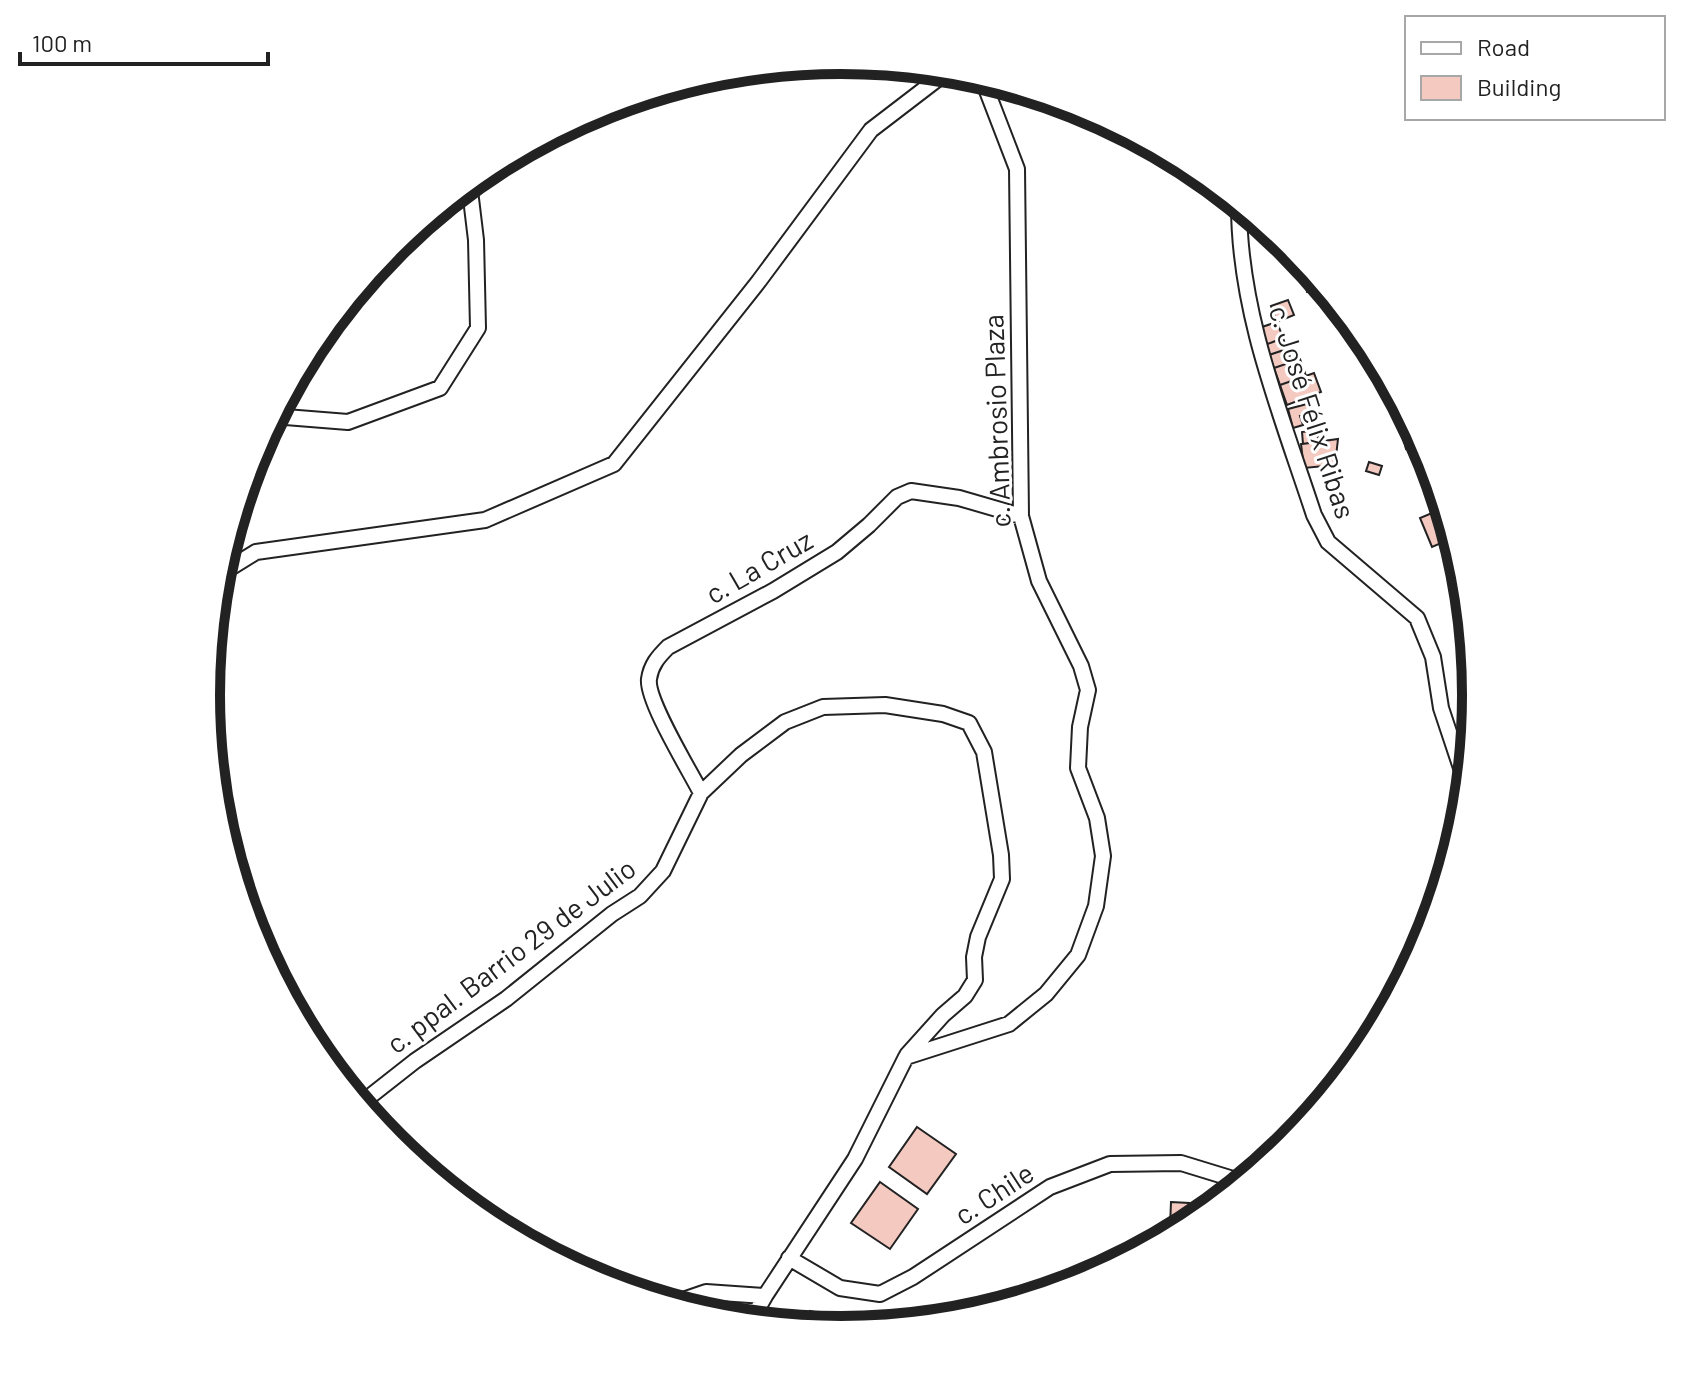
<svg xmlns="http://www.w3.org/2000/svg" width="1681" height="1390" viewBox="0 0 1681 1390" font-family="Barlow,sans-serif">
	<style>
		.building { fill: #f3c9c0; stroke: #222; stroke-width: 2 }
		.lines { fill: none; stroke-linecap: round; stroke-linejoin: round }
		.street-casing { stroke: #222; stroke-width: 18 }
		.street { stroke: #fff; stroke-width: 14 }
		.labels { text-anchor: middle; stroke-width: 6; stroke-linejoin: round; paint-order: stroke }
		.street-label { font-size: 28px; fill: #222; stroke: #fff }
		.rim { fill: none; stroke: #222; stroke-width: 10 }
	</style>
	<rect width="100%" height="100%" fill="#fff"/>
	<path class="building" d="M1316 278 1320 291 1307 292 1305 279Z
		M1288 300 1294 315 1277 322 1271 306Z
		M1277 322 1283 338 1265 345 1259 328Z
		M1283 338 1287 349 1269 355 1265 345Z
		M1368 342 1385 374 1377 378 1361 346Z
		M1287 349 1292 362 1274 368 1269 355Z
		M1300 359 1306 376 1280 385 1274 368Z
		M1314 373 1321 392 1287 405 1280 385Z
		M1307 404 1310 414 1300 416 1303 425 1293 428 1288 409Z
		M1317 430 1319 442 1303 444 1302 432Z
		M1416 433 1419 446 1406 449 1403 437Z
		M1338 439 1335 465 1304 468 1301 444Z
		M1369 462 1382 466 1379 475 1366 471Z
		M1444 508 1453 538 1432 547 1420 518Z
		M917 1127 956 1154 927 1194 889 1167Z
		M880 1182 918 1209 890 1249 851 1223Z
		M1171 1202 1189 1203 1188 1226 1170 1227Z
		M810 1311 867 1324V1327L840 1330 807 1327Z"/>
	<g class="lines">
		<defs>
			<path id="street" d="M1239 205C1239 313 1281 414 1314 515L1328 542 1417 618 1433 657 1441 708 1462 771 1467 777
				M273 416 348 422 440 388 478 328 476 240 469 182
				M217 576 256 552 485 520 614 464 759 281 871 130 948 71
				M701 793C690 771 646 700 649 679 651 665 658 657 668 647L773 591 837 552 869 525 897 497 911 491 959 498 1021 516
				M359 1105 415 1061 506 999 612 914 640 896 663 871 701 793 741 755 785 722 823 707 885 705 943 714 969 723 984 752 1001 855 1002 879 978 937 974 957 975 980 965 996 943 1015 907 1055
				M789 1258 840 1288 880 1294 913 1277 1050 1187 1110 1164 1181 1163 1243 1182
				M1017 1302 1037 1293 1070 1286
				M671 1304 706 1292 765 1296
				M751 1321 765 1296 855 1159 906 1057 1009 1024 1046 994 1078 955 1096 906 1103 856 1097 818 1078 768 1080 727 1088 690 1081 666 1039 581 1021 516 1017 169 982 78"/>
		</defs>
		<use href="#street" class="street-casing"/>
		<use href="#street" class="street"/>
	</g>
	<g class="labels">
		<g class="street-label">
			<text transform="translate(1312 412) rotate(72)" y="10">c. José Félix Ribas</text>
			<text transform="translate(997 421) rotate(-92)" y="10">c. Ambrosio Plaza</text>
			<text transform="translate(759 567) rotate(-30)" y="10">c. La Cruz</text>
			<text transform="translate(511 956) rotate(-37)" y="10">c. ppal. Barrio 29 de Julio</text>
			<text transform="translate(994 1194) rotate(-33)" y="10">c. Chile</text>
		</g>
	</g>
	<path d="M0 0H1681V1390H0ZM220 695a621 621 0 1 1 1242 0a621 621 0 1 1-1242 0Z" fill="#fff" fill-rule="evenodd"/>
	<path class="rim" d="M220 695a621 621 0 1 1 1242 0a621 621 0 1 1-1242 0Z"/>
	<rect x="1405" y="16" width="260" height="104" fill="#ffffff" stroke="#a7a7a7" stroke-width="2"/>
	<rect x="1421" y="42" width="40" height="12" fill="#ffffff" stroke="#a7a7a7" stroke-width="2"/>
	<text x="1477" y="56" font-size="24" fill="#222222">Road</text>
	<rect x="1421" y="76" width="40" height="24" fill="#f3c9c0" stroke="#a7a7a7" stroke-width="2"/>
	<text x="1477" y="96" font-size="24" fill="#222222">Building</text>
	<path d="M20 52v12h248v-12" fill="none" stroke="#222222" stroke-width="4"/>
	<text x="32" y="52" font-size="24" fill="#222222" stroke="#ffffff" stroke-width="6" paint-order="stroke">100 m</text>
</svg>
